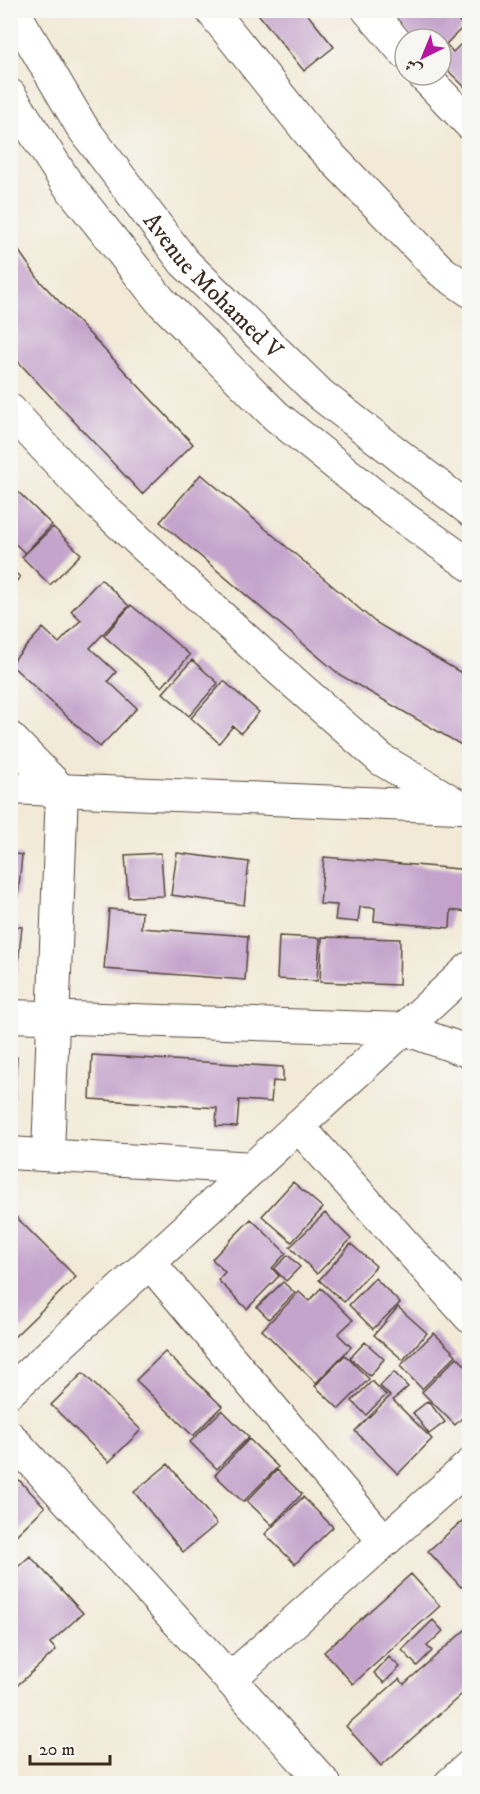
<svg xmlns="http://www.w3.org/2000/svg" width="480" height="1794" viewBox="0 0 480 1794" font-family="'IM FELL DW Pica',Amiri,serif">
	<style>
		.building { fill: #c5a4cc }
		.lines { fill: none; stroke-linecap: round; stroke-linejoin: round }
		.minor-casing { stroke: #56473a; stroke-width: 34 }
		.minor { stroke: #fff; stroke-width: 32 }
		.labels { text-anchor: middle; stroke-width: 4.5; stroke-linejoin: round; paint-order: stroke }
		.street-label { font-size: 24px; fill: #3b2a1e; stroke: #f6f6f2 }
	</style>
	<rect width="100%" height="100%" fill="#f6f6f2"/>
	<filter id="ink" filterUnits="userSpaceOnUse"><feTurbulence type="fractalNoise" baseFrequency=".0167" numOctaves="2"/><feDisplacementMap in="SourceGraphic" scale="12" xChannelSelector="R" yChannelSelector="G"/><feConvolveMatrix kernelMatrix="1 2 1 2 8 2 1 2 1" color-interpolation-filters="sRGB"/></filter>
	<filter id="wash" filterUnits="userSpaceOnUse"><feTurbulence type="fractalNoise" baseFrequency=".008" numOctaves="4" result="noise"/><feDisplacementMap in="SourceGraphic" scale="24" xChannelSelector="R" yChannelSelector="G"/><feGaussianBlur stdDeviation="1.35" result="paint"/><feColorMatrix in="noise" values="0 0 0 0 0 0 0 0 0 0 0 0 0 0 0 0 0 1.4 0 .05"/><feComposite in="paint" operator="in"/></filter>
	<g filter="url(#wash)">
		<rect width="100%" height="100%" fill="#f2ead7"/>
		<g id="blocks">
			<path class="building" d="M255 10H304L334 47 304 71Z
				M397 10H448L464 26 446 44 453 52 470 35V92L441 64V39H415L392 16Z
				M10 238 39 280 193 444 142 494 10 353Z
				M201 474 375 622 470 678V750L340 675 160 522Z
				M10 484 52 525 25 553 10 539Z
				M53 527 81 554 50 585 22 557Z
				M10 568 20 577 10 588Z
				M101 579 129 606 90 648 116 672 108 681 137 708 100 747 10 664 43 628 59 643 81 620 71 611Z
				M10 603 18 610 10 618Z
				M131 605 190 655 162 687 104 636Z
				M192 660 218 683 189 716 163 693Z
				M224 681 259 712 241 733 233 726 219 743 191 718Z
				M10 853 22 855 18 896 10 895Z
				M161 853 164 896 128 897 125 855Z
				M177 853 249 862 244 905 171 895Z
				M324 857 470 870 468 912 451 910 450 928 374 921 375 908 360 907 358 922 335 920 337 905 320 904Z
				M109 909 142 912 141 928 248 936 245 980 104 969Z
				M10 926 22 927 17 973 10 972Z
				M279 936 320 938 317 981 277 979Z
				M322 937 400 939 399 985 320 982Z
				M92 1055 283 1067V1082L273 1081 271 1102 239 1100 237 1127 216 1126 217 1108 90 1099Z
				M10 1057H17L14 1099H10Z
				M293 1182 323 1208 292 1242 262 1216Z
				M10 1211 76 1277 10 1341Z
				M325 1213 351 1239 317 1274 290 1247Z
				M251 1219 286 1253 272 1268 279 1276 247 1309 218 1280 225 1272 212 1259Z
				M351 1244 376 1266 344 1302 319 1280Z
				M288 1255 300 1267 286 1281 274 1269Z
				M375 1278 400 1303 373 1329 349 1305Z
				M283 1282 295 1293 269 1319 257 1307Z
				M321 1288 353 1320 338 1334 351 1347 316 1383 262 1330 299 1292 309 1301Z
				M398 1307 427 1333 403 1360 374 1335Z
				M434 1333 456 1355 422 1389 400 1366Z
				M365 1342 384 1359 370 1376 350 1358Z
				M165 1352 222 1406 193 1436 136 1380Z
				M345 1355 369 1379 339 1409 315 1386Z
				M457 1357 470 1370V1410L455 1425 422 1392Z
				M394 1372 408 1387 393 1400 432 1439 398 1474 355 1431 390 1396 380 1386Z
				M83 1373 141 1430 109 1462 51 1405Z
				M372 1381 386 1395 366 1415 352 1401Z
				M428 1401 445 1422 429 1434 413 1413Z
				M222 1410 249 1437 217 1469 190 1442Z
				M249 1439 278 1467 243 1502 215 1475Z
				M168 1464 217 1524 183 1552 134 1492Z
				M277 1470 302 1494 272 1525 247 1501Z
				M19 1480 45 1507 10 1541V1488Z
				M303 1497 333 1527 295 1564 265 1534Z
				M470 1514V1580L461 1587 428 1551Z
				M30 1556 83 1613 50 1643 56 1650 10 1692V1586L17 1580 11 1573Z
				M411 1574 440 1606 353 1684 324 1652Z
				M433 1620 443 1631 427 1646 432 1651 417 1666 402 1650Z
				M465 1630 470 1635V1687L381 1766 346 1726 399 1679 404 1684Z
				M389 1657 400 1667 384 1683 374 1673Z"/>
		</g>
	</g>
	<g filter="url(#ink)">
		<use href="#blocks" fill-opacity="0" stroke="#56473a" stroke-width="1.5"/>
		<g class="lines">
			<defs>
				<g id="minor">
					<path id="s1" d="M13 10 82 127 184 262 321 395 470 510"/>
					<path d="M211 10 314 139 441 271 470 291"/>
					<path d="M368 10 405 53"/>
					<path d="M423 75 470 124"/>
					<path d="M10 95 66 182 160 300 276 416 390 508 470 565"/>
					<path d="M10 410 90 496 265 657 382 760 461 807"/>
					<path d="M10 738 62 791 48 1153"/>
					<path d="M10 788 457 807"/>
					<path d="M10 1016 404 1029 470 1052"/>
					<path d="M298 1126 470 1317"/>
					<path d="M10 1153 253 1168"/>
					<path d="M150 1263 384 1541"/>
					<path d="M10 1391 470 968"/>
					<path d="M10 1437 325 1784"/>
					<path d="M231 1678 470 1465"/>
					<path d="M450 1784 470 1766"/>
				</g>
			</defs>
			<use href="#minor" class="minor-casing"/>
			<use href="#minor" class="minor"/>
		</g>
	</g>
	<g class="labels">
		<g class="street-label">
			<text dy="8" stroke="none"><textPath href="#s1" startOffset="342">Avenue Mohamed V</textPath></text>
		</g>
	</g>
	<rect width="480" height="1794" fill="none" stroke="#f6f6f2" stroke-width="36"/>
	<g transform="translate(423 57) rotate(223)"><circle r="28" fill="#f6f6f2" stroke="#aba49d" stroke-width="1.5"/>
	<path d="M0-4.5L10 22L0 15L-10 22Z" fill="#b5179e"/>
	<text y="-9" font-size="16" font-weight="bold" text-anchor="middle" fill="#3b2a1e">ش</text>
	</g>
	<path d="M30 1755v9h80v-9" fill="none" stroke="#3b2a1e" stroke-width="3"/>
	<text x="39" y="1755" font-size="18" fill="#3b2a1e" stroke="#f6f6f2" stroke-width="4.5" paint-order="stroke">20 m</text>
</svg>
